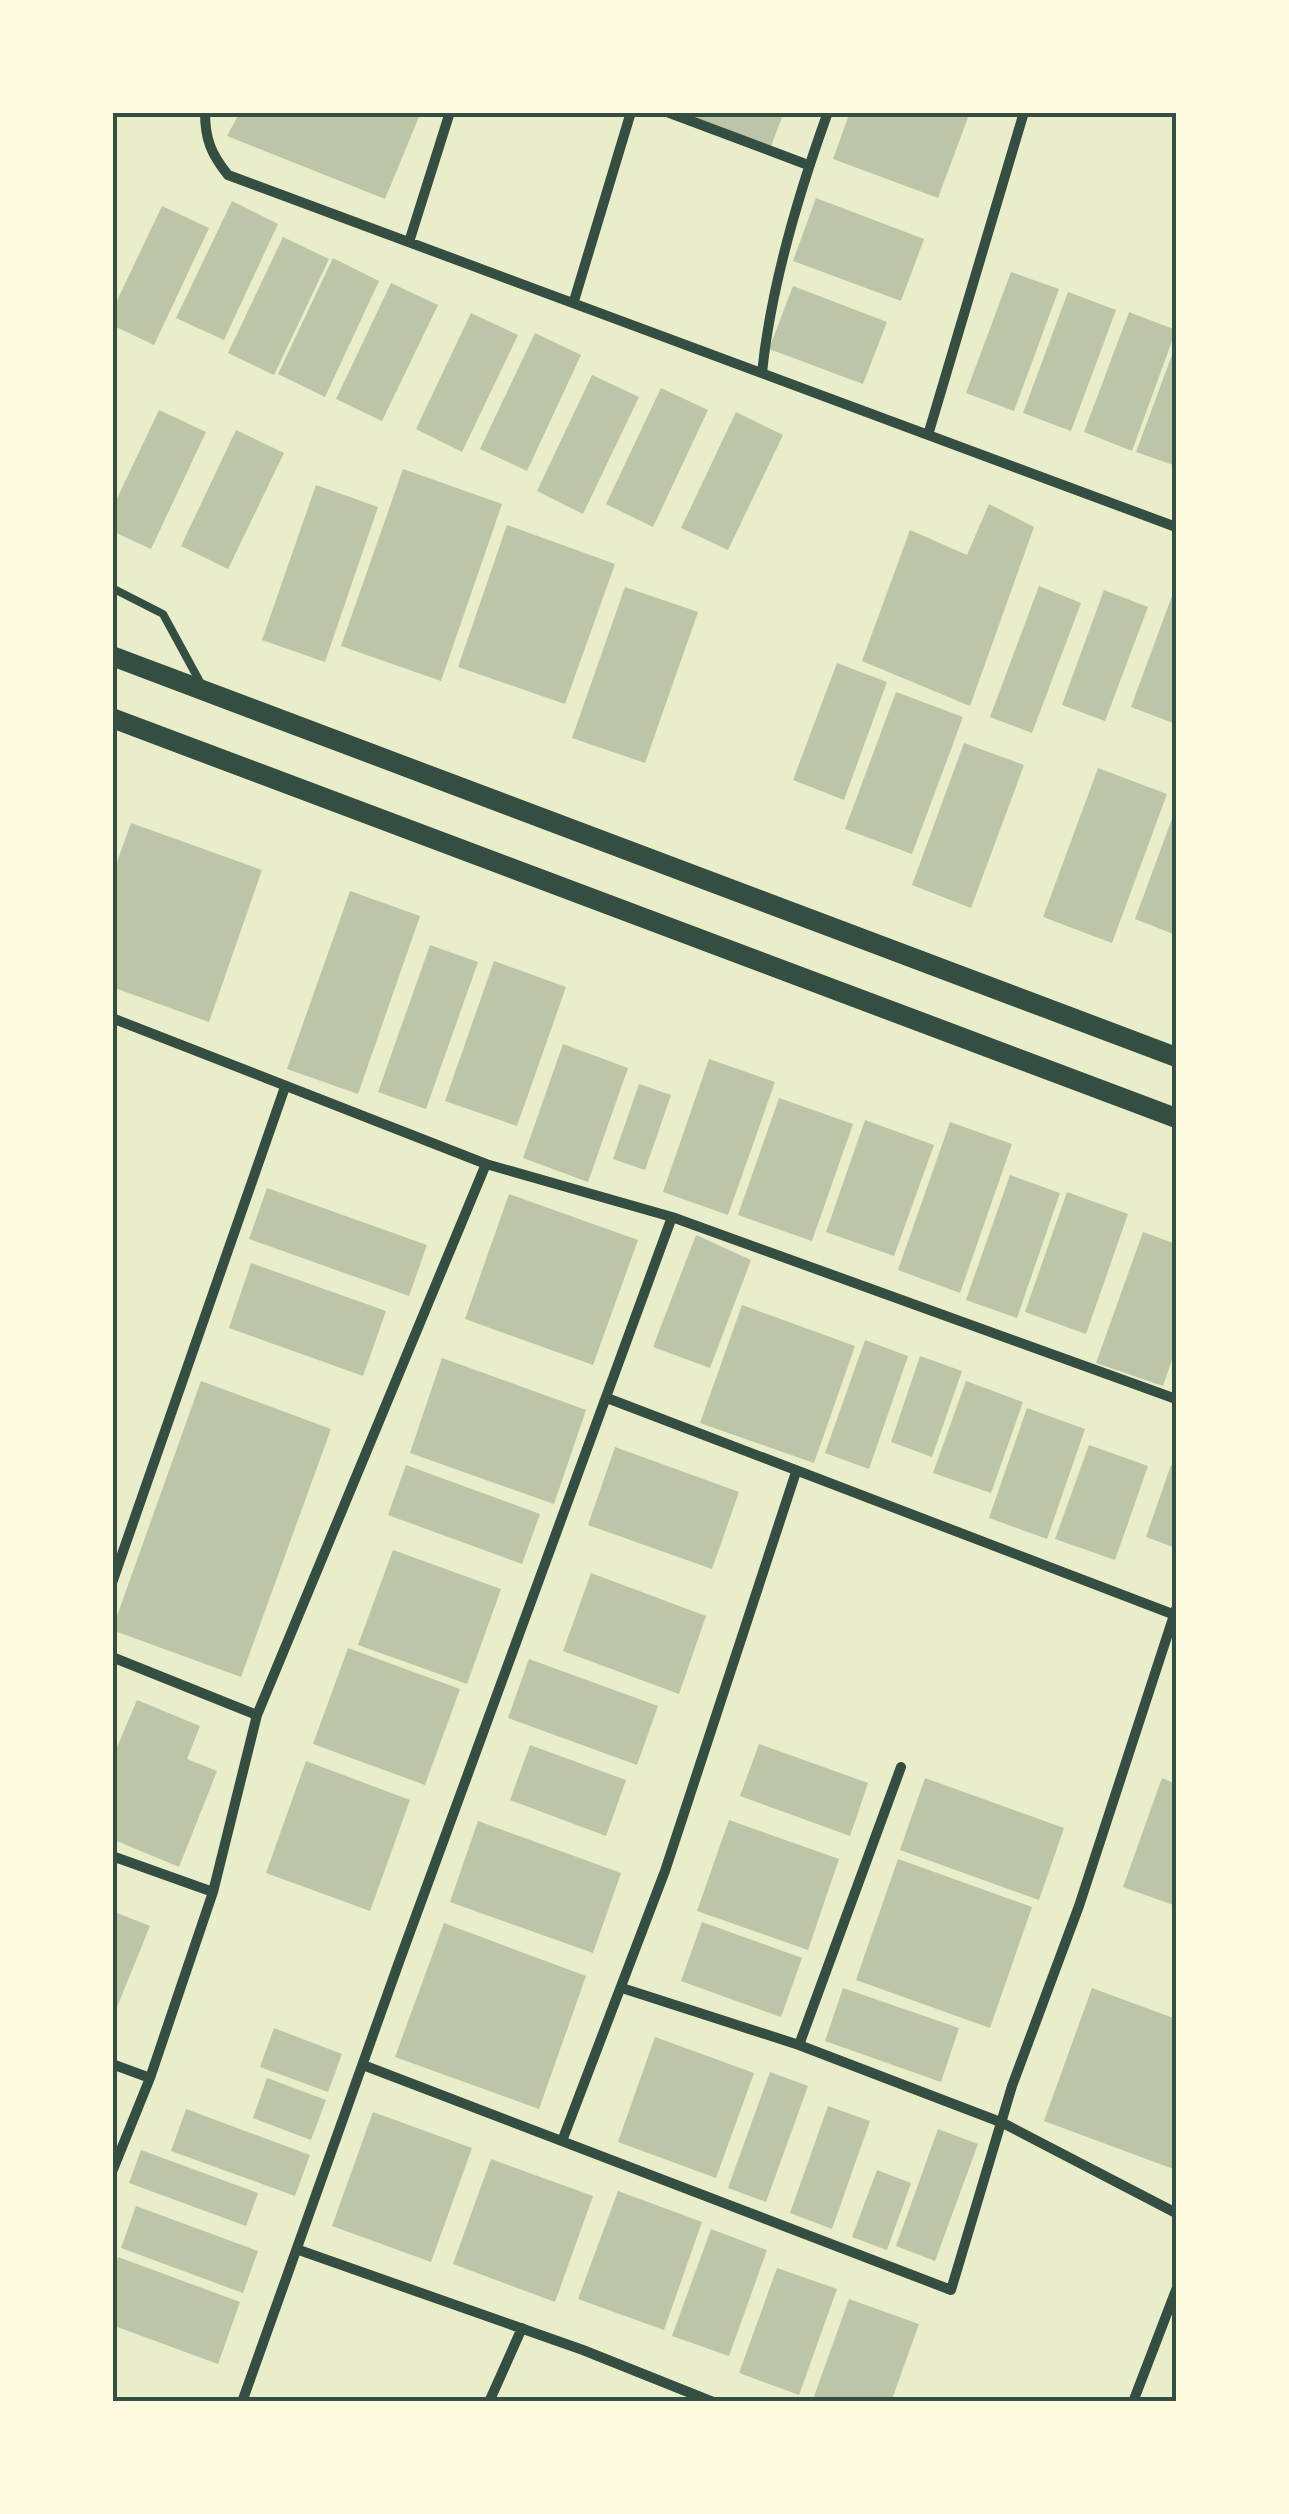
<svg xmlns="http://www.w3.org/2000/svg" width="1289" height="2514" viewBox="0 0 1289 2514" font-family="Mulish,sans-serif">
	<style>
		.building { fill: #bcc5a7 }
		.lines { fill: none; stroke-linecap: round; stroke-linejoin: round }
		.service { stroke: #344e41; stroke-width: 8 }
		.minor { stroke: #344e41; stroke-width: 10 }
		.secondary { stroke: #344e41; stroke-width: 20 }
		.neatline { fill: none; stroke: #344e41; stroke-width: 4 }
	</style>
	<rect width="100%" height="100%" fill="#e9edc9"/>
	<path class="building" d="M240 112H421L385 199 227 136Z
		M695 112H784L770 149 693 119Z
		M850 112H970L938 198 833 159Z
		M816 198 924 239 901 301 793 261Z
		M232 201 278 224 224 340 176 318Z
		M162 206 209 228 154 345 112 325V311Z
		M283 237 329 259 274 375 228 353Z
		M333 258 379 281 325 397 278 374Z
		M1011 272 1059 289 1014 411 966 393Z
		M391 283 438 305 382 421 336 399Z
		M793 286 887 322 863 384 769 349Z
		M1068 292 1116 310 1071 431 1023 413Z
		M1129 312 1176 330 1132 451 1084 432Z
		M471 313 518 335 462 452 416 429Z
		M535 333 581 355 527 471 480 449Z
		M1176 344V466L1136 452Z
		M592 375 639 397 583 514 537 491Z
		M661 388 708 410 653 527 606 504Z
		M159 410 206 432 151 549 112 531V509Z
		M736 412 783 435 728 550 681 528Z
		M236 430 284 453 228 569 181 546Z
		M403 469 502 504 441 681 341 646Z
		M316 485 378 507 325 662 262 640Z
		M989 504 1034 527 970 706 862 661 910 530 967 555Z
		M507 525 615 564 565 704 458 667Z
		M1176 585V724L1131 707Z
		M1039 586 1081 603 1032 733 990 717Z
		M625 587 698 612 645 763 572 738Z
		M1104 590 1148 607 1105 721 1062 705Z
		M837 663 887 682 844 800 793 780Z
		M896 692 963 717 912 854 845 829Z
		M964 743 1024 765 971 908 912 885Z
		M1098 768 1167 794 1112 943 1043 917Z
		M1176 808V935L1135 919Z
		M131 823 262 870 209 1022 112 987V876Z
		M350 891 420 916 358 1094 287 1069Z
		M430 945 478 962 426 1109 378 1092Z
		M494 961 566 987 517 1126 445 1101Z
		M563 1044 628 1068 588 1182 523 1158Z
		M709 1059 775 1082 728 1215 663 1192Z
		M639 1084 671 1095 645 1170 613 1159Z
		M779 1098 853 1124 812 1241 738 1215Z
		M865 1120 934 1145 894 1256 826 1232Z
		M950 1122 1012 1144 960 1293 898 1270Z
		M1010 1175 1060 1193 1017 1318 966 1300Z
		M267 1188 427 1245 409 1296 249 1239Z
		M1067 1192 1128 1214 1086 1334 1025 1312Z
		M509 1194 638 1240 593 1365 465 1319Z
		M1143 1232 1176 1244V1348L1163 1386 1096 1363Z
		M696 1235 751 1260 710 1368 653 1347Z
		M251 1263 386 1311 363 1376 229 1328Z
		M742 1305 855 1346 814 1463 700 1423Z
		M865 1340 908 1356 869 1469 825 1453Z
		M920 1356 962 1371 932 1457 891 1442Z
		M442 1358 586 1410 554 1504 410 1453Z
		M201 1381 331 1429 241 1677 112 1630Z
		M966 1381 1023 1402 991 1493 933 1473Z
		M1027 1408 1085 1429 1047 1539 989 1518Z
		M1089 1445 1148 1466 1115 1560 1055 1539Z
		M615 1447 739 1492 712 1569 588 1525Z
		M406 1465 540 1514 522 1564 388 1515Z
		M1171 1465 1176 1467V1548L1146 1537Z
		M393 1550 501 1589 467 1684 358 1645Z
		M591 1573 706 1616 679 1694 563 1651Z
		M348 1648 460 1689 425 1785 313 1744Z
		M529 1659 658 1706 637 1765 508 1718Z
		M137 1700 200 1726 187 1759 217 1771 179 1867 112 1839V1759Z
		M759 1744 868 1783 850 1836 740 1796Z
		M530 1745 626 1780 606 1836 510 1800Z
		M306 1761 410 1800 370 1911 266 1873Z
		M925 1778 1064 1828 1039 1900 900 1850Z
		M1162 1778 1176 1784V1906L1123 1887Z
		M729 1820 839 1859 808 1950 697 1911Z
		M478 1821 621 1873 593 1953 450 1902Z
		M898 1859 1032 1907 990 2028 856 1980Z
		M112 1911 150 1926 113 2017H112Z
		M702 1922 802 1958 781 2017 681 1981Z
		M444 1923 586 1976 539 2109 395 2057Z
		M843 1988 959 2028 941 2082 825 2041Z
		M1092 1988 1176 2019V2170L1044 2121Z
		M274 2028 342 2054 328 2092 260 2067Z
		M655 2037 754 2073 716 2178 618 2142Z
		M770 2072 808 2086 766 2202 728 2188Z
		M267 2078 326 2100 311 2140 253 2118Z
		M828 2106 870 2121 832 2229 790 2213Z
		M186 2109 310 2155 295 2196 171 2151Z
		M373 2112 472 2148 431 2262 332 2226Z
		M938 2129 978 2144 935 2261 896 2246Z
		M141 2150 258 2193 246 2226 129 2183Z
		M491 2159 593 2196 555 2302 453 2264Z
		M877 2170 911 2183 887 2250 852 2237Z
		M618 2191 702 2222 664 2330 578 2299Z
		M136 2206 258 2251 243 2293 121 2248Z
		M711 2229 767 2250 729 2356 672 2336Z
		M118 2257 240 2302 218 2364 112 2325V2273Z
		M777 2268 837 2289 799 2395 739 2373Z
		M849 2299 919 2324 891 2402H812Z"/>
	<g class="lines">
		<path class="service" d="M112 588 163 614 200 682"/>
		<path class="minor" d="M205 112C205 139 211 154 228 175L1176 527
			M667 112 808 165
			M409 242 450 112
			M574 301 631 112
			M762 373C771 285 798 195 828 112
			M928 435 1024 112
			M112 1018 486 1164 672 1217 1176 1399
			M607 1398 1175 1615
			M112 1583 285 1087
			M112 1657 257 1715
			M112 1856 213 1892
			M622 1988 799 2045 1003 2123 1176 2213
			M799 2045 901 1767
			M112 2064 150 2078
			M363 2065 951 2290 1012 2086 1079 1906 1176 1609
			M562 2141 665 1871 796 1472
			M112 2172 150 2078 213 1892 257 1715 486 1164
			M299 2250 583 2350 713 2402
			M242 2402 399 1962 672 1217
			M489 2402 522 2328
			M1133 2402 1176 2290"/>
		<path class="secondary" d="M112 656 1176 1057
			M112 718 1176 1118"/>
	</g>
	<rect width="1289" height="2514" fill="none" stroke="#fefae0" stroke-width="230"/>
	<rect x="115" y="115" width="1059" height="2284" class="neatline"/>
</svg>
